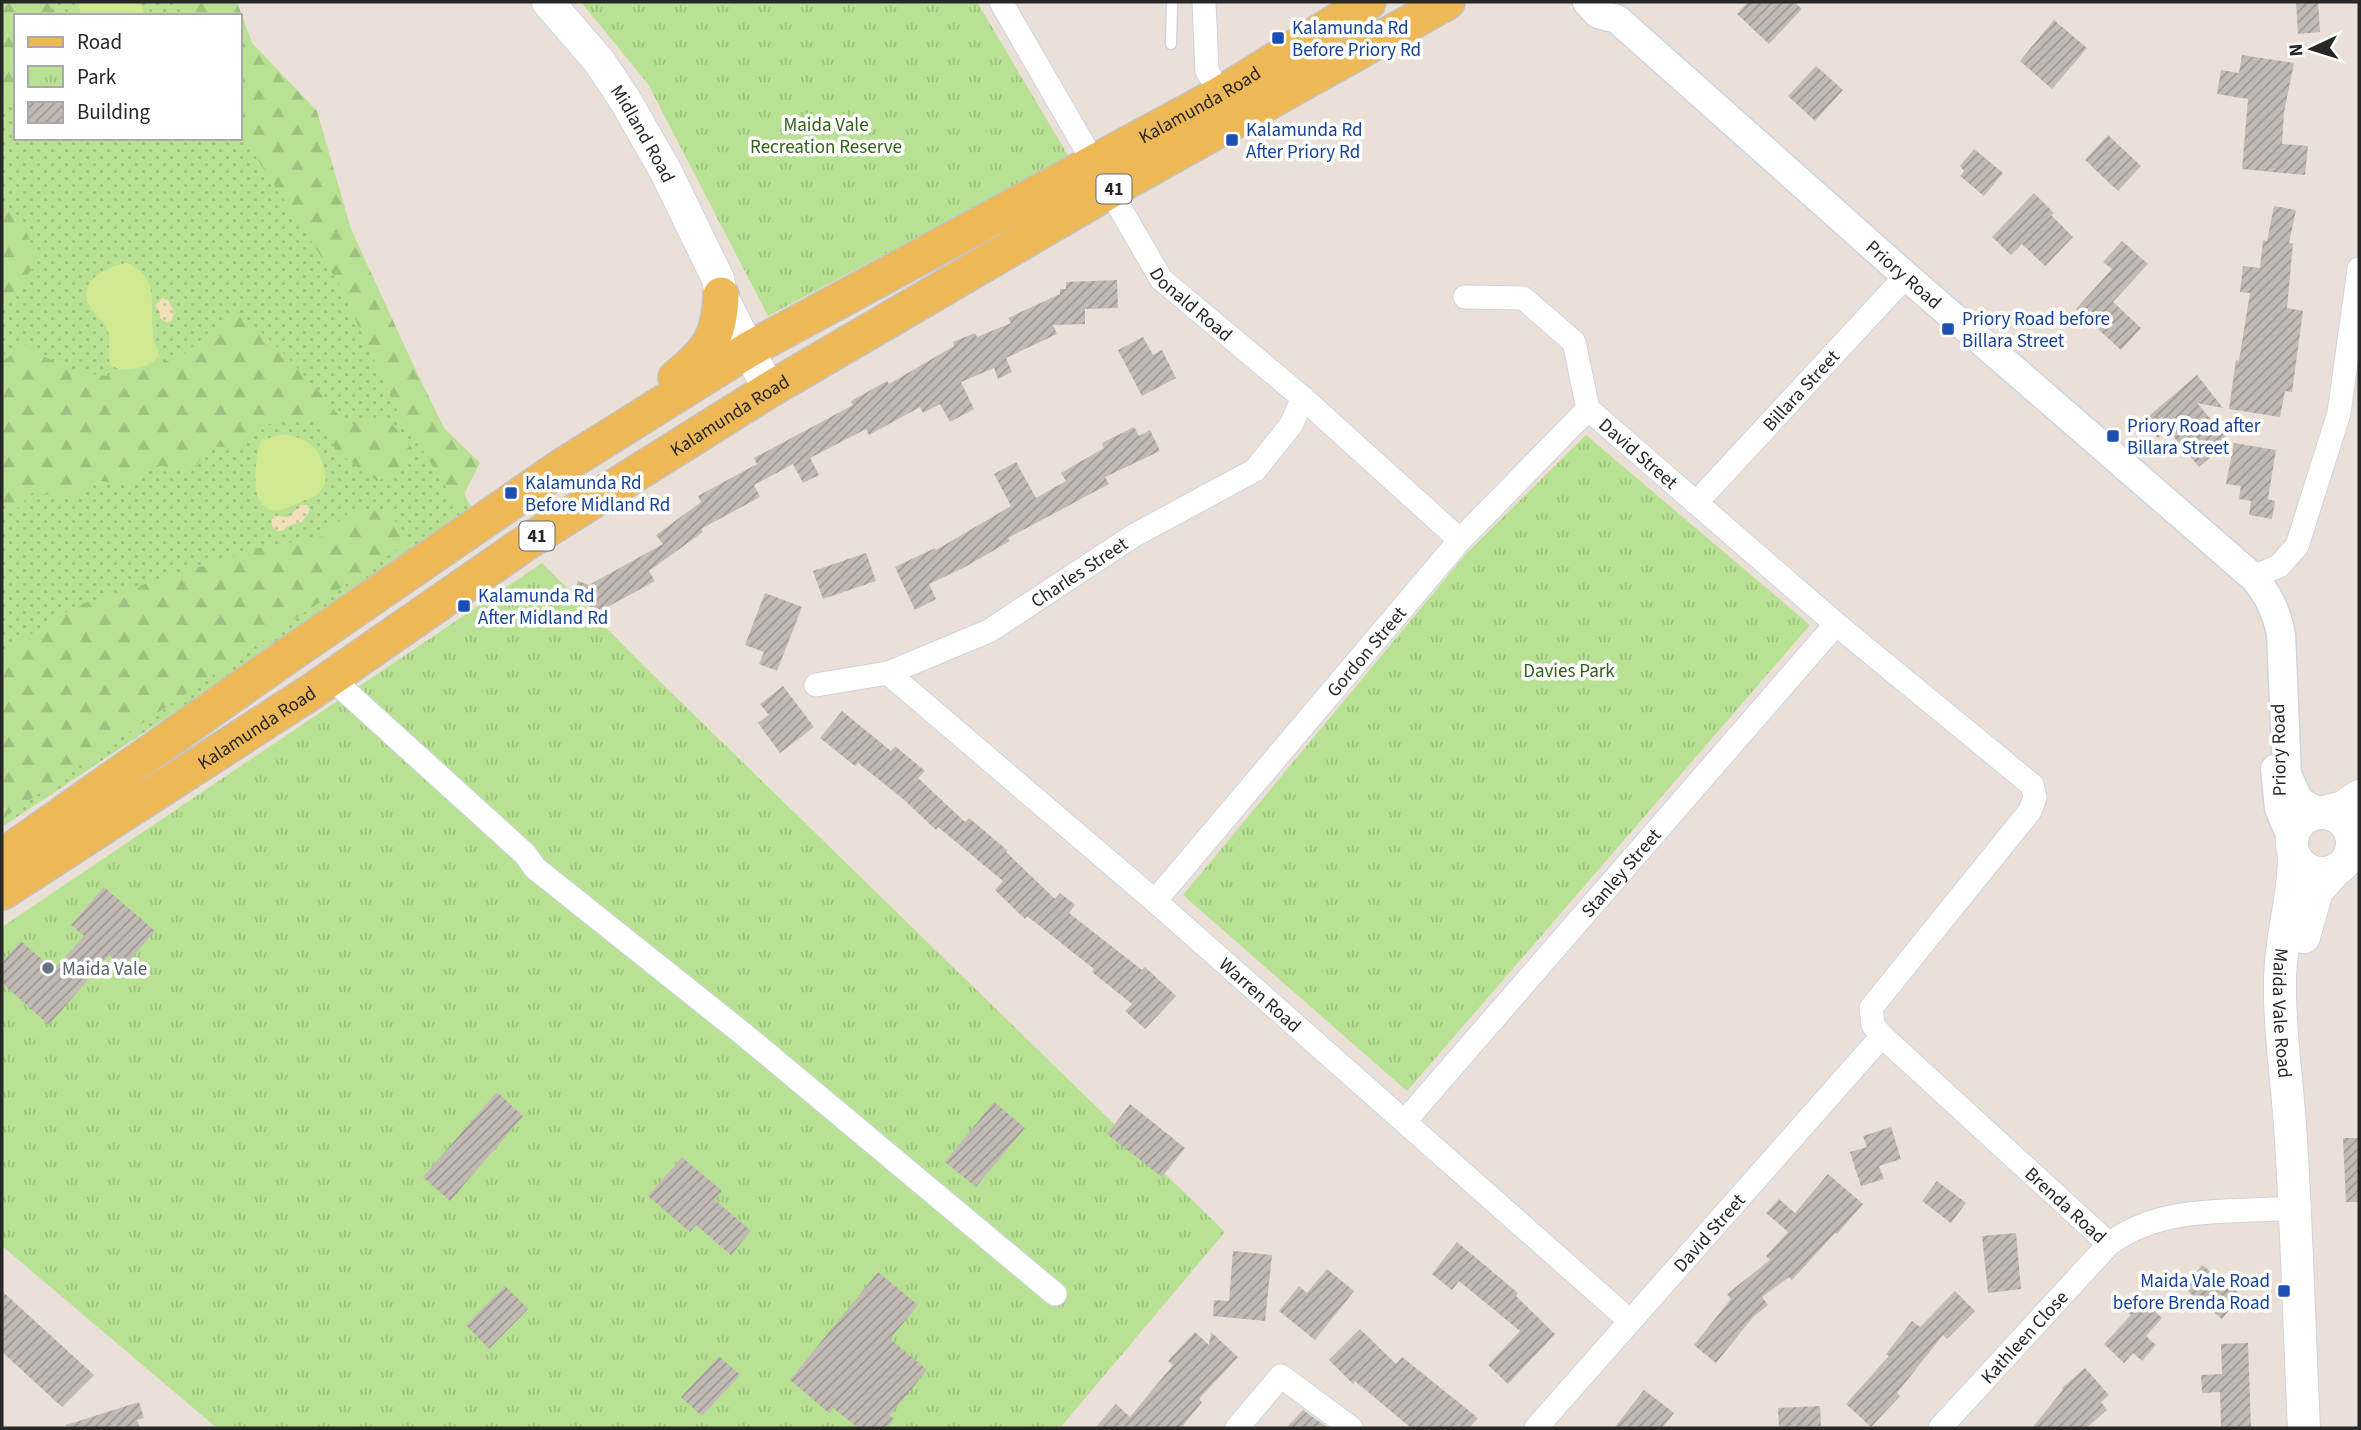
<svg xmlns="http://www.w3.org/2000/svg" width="2361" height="1430" viewBox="0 0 2361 1430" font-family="'Source Sans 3',sans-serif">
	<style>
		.grass { fill: url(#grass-dots) }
		.forest { fill: url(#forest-firs) }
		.sand { fill: url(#sand-dots) }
		.park { fill: url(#park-tufts) }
		.pitch { fill: #cee98f }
		.building { fill: url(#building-hatch) }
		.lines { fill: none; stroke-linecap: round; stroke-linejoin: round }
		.service-casing { stroke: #cdd3e0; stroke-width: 13 }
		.minor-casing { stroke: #cdd3e0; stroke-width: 25 }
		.tertiary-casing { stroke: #cdd3e0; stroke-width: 31 }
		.secondary-casing { stroke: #cdd3e0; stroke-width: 34 }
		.primary-casing { stroke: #c3c3c3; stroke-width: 38 }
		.service { stroke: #fff; stroke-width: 10 }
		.minor { stroke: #fff; stroke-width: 23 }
		.tertiary { stroke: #fff; stroke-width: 28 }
		.secondary { stroke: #fff; stroke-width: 32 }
		.primary { stroke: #efb857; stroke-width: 35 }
		.transit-dot { fill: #1a4fb4; stroke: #fff; stroke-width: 2.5 }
		.worship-dot { fill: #6b7280; stroke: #fff; stroke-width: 2.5 }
		.labels { text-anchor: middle; stroke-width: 7; stroke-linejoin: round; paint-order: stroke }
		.shield { fill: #fff; stroke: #686868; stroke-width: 2 }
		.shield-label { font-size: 18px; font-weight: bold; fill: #272727 }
		.transit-label { font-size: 19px; fill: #164399; stroke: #fff; text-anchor: start }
		.street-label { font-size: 19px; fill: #272727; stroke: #fff }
		.park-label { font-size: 19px; fill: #316119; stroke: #fff }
		.worship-label { font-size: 19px; fill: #5b616d; stroke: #fff; text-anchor: start }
	</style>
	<defs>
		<pattern id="grass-dots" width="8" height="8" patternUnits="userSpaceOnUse" patternTransform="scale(1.75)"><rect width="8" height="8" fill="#b8e193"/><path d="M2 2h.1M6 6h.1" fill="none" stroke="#9ec17f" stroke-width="1.8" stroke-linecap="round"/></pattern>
		<pattern id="forest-firs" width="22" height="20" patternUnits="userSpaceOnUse" patternTransform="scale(1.75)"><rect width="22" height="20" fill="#b8e193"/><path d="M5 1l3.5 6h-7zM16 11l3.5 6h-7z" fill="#9ec17f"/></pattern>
		<pattern id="sand-dots" width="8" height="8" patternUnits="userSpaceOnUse" patternTransform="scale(1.75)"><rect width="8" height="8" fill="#f0e0ba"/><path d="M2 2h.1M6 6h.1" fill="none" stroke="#cec0a0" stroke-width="1.8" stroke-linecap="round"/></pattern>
		<pattern id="park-tufts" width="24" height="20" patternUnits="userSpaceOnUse" patternTransform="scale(1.75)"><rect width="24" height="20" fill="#b8e193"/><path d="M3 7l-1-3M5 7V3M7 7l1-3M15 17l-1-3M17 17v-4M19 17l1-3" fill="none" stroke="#9ec17f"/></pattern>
		<pattern id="building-hatch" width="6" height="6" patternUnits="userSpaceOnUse" patternTransform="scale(1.75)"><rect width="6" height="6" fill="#c2bab5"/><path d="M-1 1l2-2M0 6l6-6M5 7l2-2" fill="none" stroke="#9e9793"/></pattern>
	</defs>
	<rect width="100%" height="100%" fill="#eae0d8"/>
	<path class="grass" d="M2 2H209L216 16H16V138H240V62L474 513 2 827Z"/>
	<path class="forest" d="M2 2H50L53 16H16V96L2 104Z
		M179 2H237L252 43 317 111 351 229 411 360 444 428 480 463 458 506 397 410 338 282 240 133V16H183Z
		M2 205 24 222 36 265 2 305Z
		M240 313C280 347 313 383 346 424L389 421 412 448 404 470 377 481 337 452 319 423C278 416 271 417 242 448L206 446 195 470 153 465 131 486 91 479 76 497 32 493 17 509 2 503V362L24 344 65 369 105 376 179 358 210 332Z
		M352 510 388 512 411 540 2 819V652L76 606 258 548 321 537Z"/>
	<path class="sand" d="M162 298 168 300 174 311 172 320 167 323 160 318V312L155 306Z
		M301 505H307L310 510 302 522 288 526 282 531H276L272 526V519L275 516 288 517Z"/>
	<path class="park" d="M581 2H977L1069 157 768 316 648 84Z
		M1586 435 1810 625 1407 1091 1183 895 1465 555Z
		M542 563 646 668 1225 1232 1060 1428H217L2 1246V927Z"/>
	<path class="pitch" d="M81 2H139L143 8 144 16H80L79 6Z
		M126 263C160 275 150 305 153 334 153 342 158 347 159 355 152 365 143 368 131 369 94 372 117 344 106 327 103 321 96 316 92 310 73 283 104 268 126 263Z
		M285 434C302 438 317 444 322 462 324 468 327 476 325 483 321 496 311 498 301 502 294 504 287 509 280 510 246 515 255 458 261 440Z"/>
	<path class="building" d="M1748 2H1794L1802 9 1769 44 1737 14Z
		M2296 2H2318L2320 32 2298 34Z
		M2054 20 2087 48 2052 89 2020 61Z
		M2242 55 2294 63 2284 112 2282 144 2308 146 2305 175 2242 169 2248 99 2217 94 2221 70 2239 73Z
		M1816 66 1843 90 1815 121 1788 96Z
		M2108 135 2141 166 2118 191 2085 160Z
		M1974 149 2003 173 1984 196 1960 176 1964 171 1960 166Z
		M2034 193 2054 213 2051 215 2073 237 2045 266 2022 244 2011 255 1992 237Z
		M2274 206 2296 210 2289 243H2293L2287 308 2303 311 2292 392 2285 391 2280 417 2229 409 2236 360 2239 361 2250 293 2240 292 2243 266 2260 268 2263 240 2267 241Z
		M2122 241 2148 264 2113 302 2141 328 2121 350 2076 309 2112 269 2103 262Z
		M1117 280 1118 308 1085 309V324L1053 325 1057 334 1006 358 1012 372 998 379 994 368 961 382 974 409 950 422 940 404 923 413 920 407 869 435 866 429 810 458 819 475 803 483 793 464 754 485 760 497 701 529 703 532 649 571 655 581 602 610 572 601 578 581 589 585 663 544 656 535 701 502 698 496 757 464 754 458 853 405 851 401 887 381 889 384 954 346 953 342 975 333 977 337 1011 323 1008 318 1060 294V289H1066V282Z
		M1143 337 1153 355 1162 350 1176 378 1142 396 1118 350Z
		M2197 375 2223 408 2197 403 2229 441 2199 467 2168 430 2158 438 2143 421Z
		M1134 427 1139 436 1150 430 1160 451 1105 477 1109 484 1008 538 1010 541 965 567 929 584 936 599 915 610 895 567 935 548 936 550 1011 506 994 474 1016 462 1036 498 1066 481 1061 473 1104 448 1102 443Z
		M2234 443 2276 450 2268 499 2275 501 2272 519 2249 515 2251 501 2239 499 2241 486 2226 484Z
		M866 553 876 581 823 599 813 571Z
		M765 593 802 607 777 671 759 664 764 652 745 645Z
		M783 686 814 727 780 753 758 723 769 715 760 704Z
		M842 711 891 751 895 746 925 771 918 778 965 822 969 818 1007 850 1006 852 1055 899 1060 893 1075 905 1069 913 1142 970 1145 967 1176 996 1145 1029 1125 1011 1132 1004 1092 972 1094 969 1027 916 1025 919 995 890 1003 881 938 827 936 830 902 798 858 763 855 766 820 738Z
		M104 887 155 931 123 967 109 955 49 1025 2 983V963L21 941 54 970 84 936 71 925Z
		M497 1092 523 1116 450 1201 423 1177Z
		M994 1102 1025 1128 976 1187 945 1162Z
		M1130 1104 1185 1148 1162 1177 1107 1134Z
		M1891 1127 1901 1159 1879 1166 1884 1179 1861 1186 1850 1152 1867 1147 1863 1136Z
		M2343 1138H2359V1202H2346Z
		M682 1157 722 1191 715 1200 751 1231 731 1255 696 1225 690 1232 648 1196Z
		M1828 1174 1863 1204 1837 1234 1835 1233 1792 1280 1789 1277 1762 1297 1768 1305 1753 1317 1716 1363 1694 1345 1731 1299 1727 1294 1770 1260 1766 1256 1788 1232 1766 1213 1779 1199 1795 1213Z
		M1937 1181 1966 1203 1951 1223 1922 1201Z
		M2016 1233 2021 1289 1988 1293 1982 1236Z
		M1457 1242 1518 1293 1516 1296 1555 1334 1508 1384 1488 1365 1520 1331 1459 1281 1452 1290 1432 1274Z
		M1233 1251 1272 1255 1265 1321 1213 1316 1214 1300 1229 1301Z
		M2202 1265 2241 1295 2222 1319 2184 1288Z
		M1327 1269 1354 1291 1315 1340 1279 1311 1299 1286 1307 1293Z
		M878 1272 918 1305 890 1339 927 1370 890 1415 894 1419 886 1428H858L833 1408 829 1413 790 1380Z
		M505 1286 528 1309 489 1349 466 1325Z
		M2 1291 94 1375 62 1407 2 1352Z
		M1955 1291 1975 1311 1947 1339 1943 1335 1897 1393 1900 1396 1871 1427 1846 1404 1889 1356 1886 1354 1912 1321 1920 1327Z
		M2137 1295 2162 1318 2146 1336 2156 1345 2142 1361 2133 1353 2124 1363 2104 1344 2131 1315 2125 1309Z
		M1360 1329 1396 1364 1402 1357 1478 1418 1469 1428H1411L1355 1381 1353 1384 1329 1360Z
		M1195 1332 1209 1345 1211 1332 1238 1357 1199 1399 1202 1402 1181 1428H1095L1116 1404 1130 1417 1173 1365 1168 1361Z
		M2248 1343 2251 1428H2221L2220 1392 2202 1393 2201 1375 2222 1374 2221 1344Z
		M719 1356 740 1375 702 1416 681 1397Z
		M2085 1368 2109 1395 2101 1402 2107 1410 2086 1428H2032L2063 1390 2062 1388Z
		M1644 1390 1674 1413 1662 1428H1614Z
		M139 1402 144 1418 137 1420 140 1428H67L66 1425Z
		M1820 1406 1821 1426 1779 1428 1778 1408Z
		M1303 1410 1328 1428H1286Z"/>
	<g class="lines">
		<defs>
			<path id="service" d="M1171 44 1172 2"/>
			<g id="minor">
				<path id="s1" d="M1001 2 1161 279 1303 398 1460 540"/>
				<path d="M1204 2 1207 71 1221 94"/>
				<path id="s2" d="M1465 297 1523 298 1574 342 1588 409 1836 624 2032 785 2035 797 2030 811 1871 1008 1873 1025 1882 1036 2109 1244C2163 1204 2229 1213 2293 1208"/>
				<path id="s3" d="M1696 503 1906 276"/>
				<path d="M2253 577 2279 566 2297 546 2339 413 2359 269"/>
				<path id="s4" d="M888 673 1155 901 1630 1321"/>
				<path d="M331 678 525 854 535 868 747 1037 1055 1294"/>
				<path id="s5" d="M816 685 888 673 989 631 1133 536 1255 470 1291 425 1303 398"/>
				<path id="s6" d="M1155 901 1460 540 1588 409"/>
				<path id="s7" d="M1405 1121 1836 624"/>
				<path d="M1237 1428 1281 1376 1351 1428"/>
				<path id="s8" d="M1536 1428 1882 1036"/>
				<path id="s9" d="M1940 1428 2109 1244"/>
			</g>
			<g id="tertiary">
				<path id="s10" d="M1587 2 1598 14 1617 19 1906 276 2253 577C2269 595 2276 611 2281 634L2287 774 2299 801 2320 813"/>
				<path d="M2275 769 2279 808 2292 839"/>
			</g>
			<g id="secondary">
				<path id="s11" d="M548 2 599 61 625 100 665 170 718 279 721 295 769 390"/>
				<circle cx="2322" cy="843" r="30"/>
				<path d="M2321 813 2343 807 2359 796"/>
				<path id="s12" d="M2294 856C2294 900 2280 938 2280 982 2279 1030 2287 1078 2290 1126 2297 1226 2299 1327 2304 1428"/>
				<path d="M2304 937 2317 891 2334 872"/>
			</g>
			<g id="primary">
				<path d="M676 378C708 352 720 337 721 295"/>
				<path id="s13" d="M2 857 290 654 566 464 748 350 1221 94 1368 2"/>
				<path id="s14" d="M2 892 311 692 527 542 769 390 1109 191 1447 2"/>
			</g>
		</defs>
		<use href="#service" class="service-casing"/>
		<use href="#minor" class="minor-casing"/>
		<use href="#tertiary" class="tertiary-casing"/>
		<use href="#secondary" class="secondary-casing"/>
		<use href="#primary" class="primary-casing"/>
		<use href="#service" class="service"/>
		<use href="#minor" class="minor"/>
		<use href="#tertiary" class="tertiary"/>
		<use href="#secondary" class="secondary"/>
		<use href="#primary" class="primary"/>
	</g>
	<g class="transit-dot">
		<rect x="1271" y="31" width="14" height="14" rx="3.5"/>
		<rect x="1225" y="133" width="14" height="14" rx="3.5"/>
		<rect x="1941" y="322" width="14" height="14" rx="3.5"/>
		<rect x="2106" y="429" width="14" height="14" rx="3.5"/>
		<rect x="504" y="486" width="14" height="14" rx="3.5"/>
		<rect x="457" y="599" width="14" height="14" rx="3.5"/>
		<rect x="2277" y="1284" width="14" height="14" rx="3.5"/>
	</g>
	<circle class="worship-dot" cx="48" cy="968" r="7"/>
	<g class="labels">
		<g class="shield">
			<rect x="1096.5" y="174.5" width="35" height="29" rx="5"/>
			<rect x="519.5" y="521.5" width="35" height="29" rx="5"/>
		</g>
		<g class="shield-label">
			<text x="1114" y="195">41</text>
			<text x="537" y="542">41</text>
		</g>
		<g class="transit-label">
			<text x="1292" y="34">Kalamunda Rd<tspan x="1292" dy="22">Before Priory Rd</tspan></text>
			<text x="1246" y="136">Kalamunda Rd<tspan x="1246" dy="22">After Priory Rd</tspan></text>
			<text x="1962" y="325">Priory Road before<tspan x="1962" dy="22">Billara Street</tspan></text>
			<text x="2127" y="432">Priory Road after<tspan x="2127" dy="22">Billara Street</tspan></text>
			<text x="525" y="489">Kalamunda Rd<tspan x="525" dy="22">Before Midland Rd</tspan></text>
			<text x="478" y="602">Kalamunda Rd<tspan x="478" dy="22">After Midland Rd</tspan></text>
			<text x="2270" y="1287" text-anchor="end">Maida Vale Road<tspan x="2270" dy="22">before Brenda Road</tspan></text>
		</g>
		<g class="street-label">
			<text dy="7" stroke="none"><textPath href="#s13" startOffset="1416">Kalamunda Road</textPath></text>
			<text dy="7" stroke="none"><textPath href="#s11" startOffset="163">Midland Road</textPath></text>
			<text dy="7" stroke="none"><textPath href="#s10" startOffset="420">Priory Road</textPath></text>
			<text dy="7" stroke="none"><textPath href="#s1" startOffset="359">Donald Road</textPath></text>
			<text dy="7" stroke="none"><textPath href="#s3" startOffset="154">Billara Street</textPath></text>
			<text dy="7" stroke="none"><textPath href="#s14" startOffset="870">Kalamunda Road</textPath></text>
			<text dy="7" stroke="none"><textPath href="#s2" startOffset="261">David Street</textPath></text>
			<text dy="7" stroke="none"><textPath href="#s5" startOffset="290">Charles Street</textPath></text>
			<text dy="7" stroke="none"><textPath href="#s6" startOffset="327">Gordon Street</textPath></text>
			<text dy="7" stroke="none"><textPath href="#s14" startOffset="303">Kalamunda Road</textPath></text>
			<text transform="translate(2278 750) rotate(-91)" y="7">Priory Road</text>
			<text dy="7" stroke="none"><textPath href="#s7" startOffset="329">Stanley Street</textPath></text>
			<text dy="7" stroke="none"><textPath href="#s4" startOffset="492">Warren Road</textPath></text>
			<text dy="7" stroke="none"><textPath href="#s12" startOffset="158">Maida Vale Road</textPath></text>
			<text dy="7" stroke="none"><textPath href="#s2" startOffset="1337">Brenda Road</textPath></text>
			<text dy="7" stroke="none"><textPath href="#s8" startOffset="261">David Street</textPath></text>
			<text dy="7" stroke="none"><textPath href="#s9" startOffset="124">Kathleen Close</textPath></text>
		</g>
		<g class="park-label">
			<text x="826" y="131">Maida Vale<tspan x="826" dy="22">Recreation Reserve</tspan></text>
			<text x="1569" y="677">Davies Park</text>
		</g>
		<g class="worship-label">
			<text x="62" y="975">Maida Vale</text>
		</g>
	</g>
	<rect width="2361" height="1430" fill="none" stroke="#272727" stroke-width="7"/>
	<rect x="14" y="14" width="228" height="126" fill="#ffffff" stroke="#a9a9a9" stroke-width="2"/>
	<rect x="28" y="37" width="35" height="10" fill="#efb857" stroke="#a9a9a9" stroke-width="2"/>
	<text x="77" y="49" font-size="21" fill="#272727">Road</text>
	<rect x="28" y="66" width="35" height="21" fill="url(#park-tufts)" stroke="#a9a9a9" stroke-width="2"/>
	<text x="77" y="84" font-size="21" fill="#272727">Park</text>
	<rect x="28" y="102" width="35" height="21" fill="url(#building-hatch)" stroke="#a9a9a9" stroke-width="2"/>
	<text x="77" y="119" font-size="21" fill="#272727">Building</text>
	<g transform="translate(2312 49) rotate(266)" stroke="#ffffff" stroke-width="5" paint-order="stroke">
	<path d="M0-5L12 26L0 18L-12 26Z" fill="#272727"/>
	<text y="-10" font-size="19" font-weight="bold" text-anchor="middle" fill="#272727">N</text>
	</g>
</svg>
